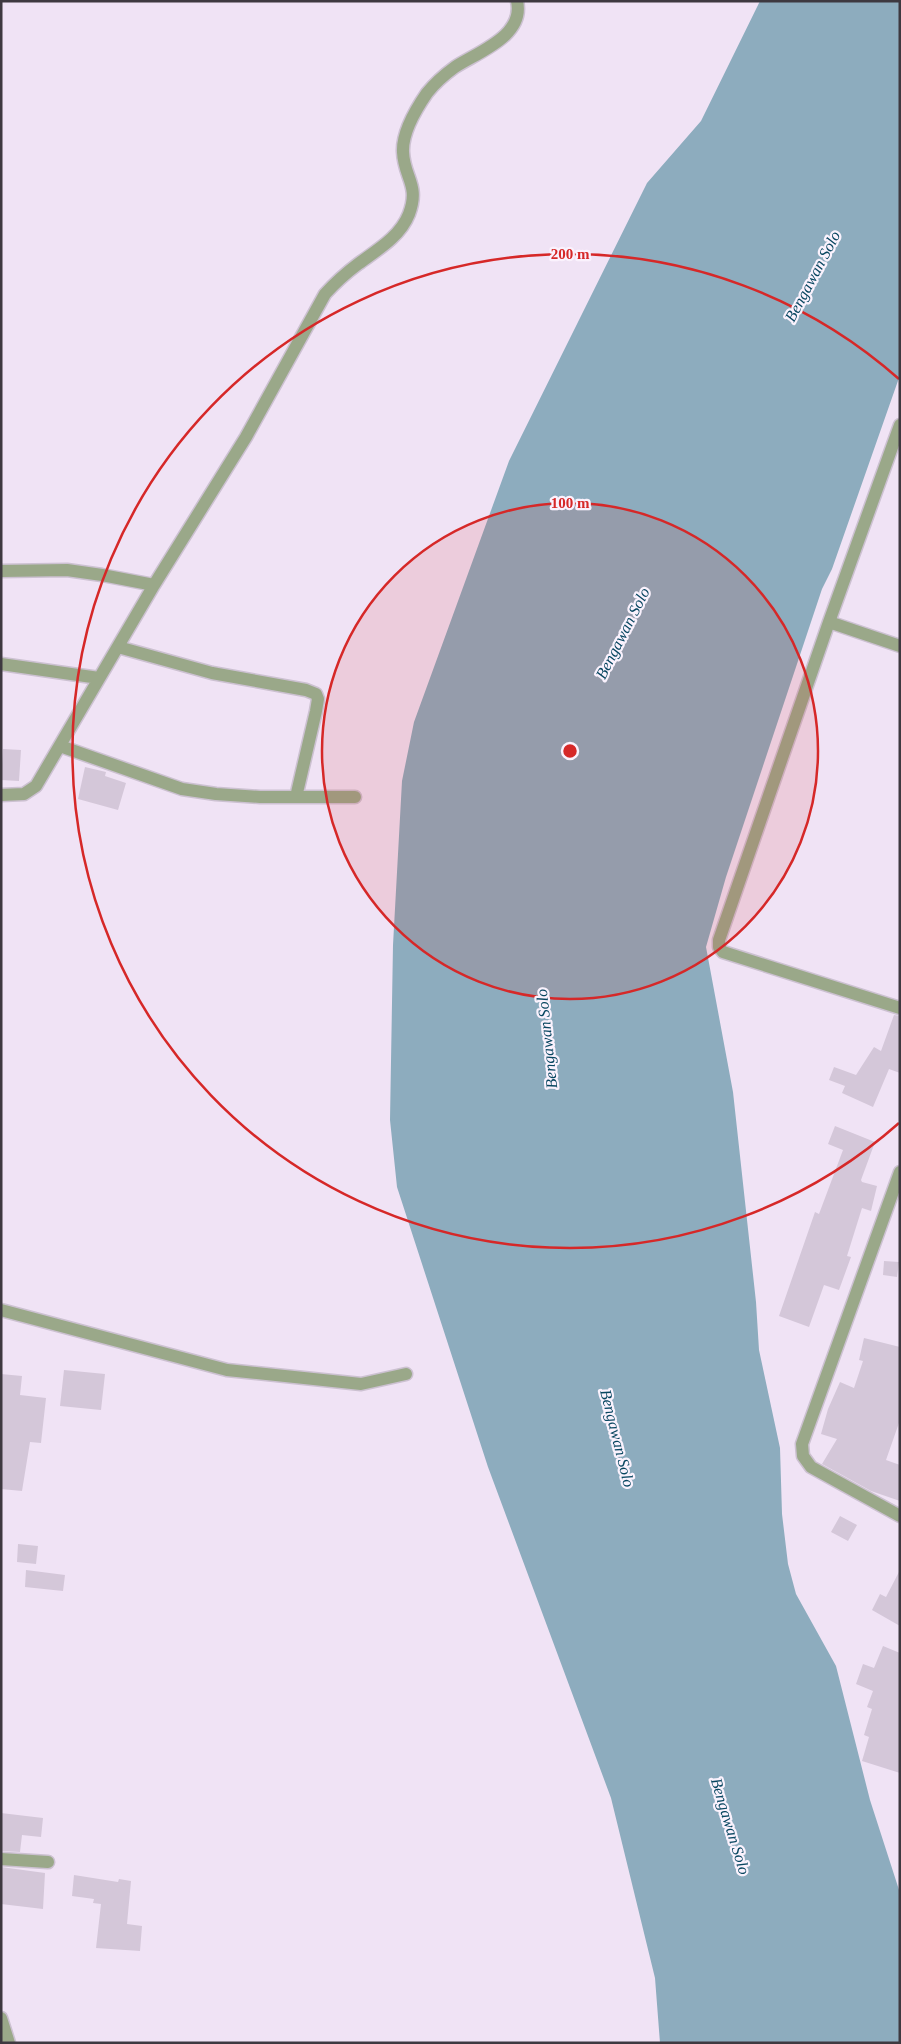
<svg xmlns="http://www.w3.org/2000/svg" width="901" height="2044" viewBox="0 0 901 2044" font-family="'Times New Roman',serif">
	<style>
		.water { fill: #8dacbe }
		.building { fill: #d4c7d9 }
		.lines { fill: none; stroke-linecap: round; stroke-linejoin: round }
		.minor-casing { stroke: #ccc1d1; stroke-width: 15 }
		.minor { stroke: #9aa889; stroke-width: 12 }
		.ring { fill: none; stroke: #d62828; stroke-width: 2.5 }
		.labels { text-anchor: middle; stroke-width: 4.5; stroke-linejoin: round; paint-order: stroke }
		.water-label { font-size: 16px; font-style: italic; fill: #084660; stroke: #faf2fd }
		.centre { fill: #d62828; stroke: #faf2fd; stroke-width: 2.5 }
		.ring-label { font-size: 15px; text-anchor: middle; font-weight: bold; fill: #d62828; stroke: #faf2fd; stroke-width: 4.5; stroke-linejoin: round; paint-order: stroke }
	</style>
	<rect width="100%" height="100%" fill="#f0e3f5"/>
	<path class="water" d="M760 1H900V375L832 569 822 589 726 877 706 947 733 1092 756 1302 759 1350 780 1448 782 1514 788 1564 796 1594 836 1666 870 1800 900 1893V2043H660L655 1978 611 1798 488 1467 397 1187 390 1120 393 945 402 781 414 722 509 461 647 183 701 121Z"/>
	<path class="building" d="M3 749 21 750 19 781 1 780Z
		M85 767 106 772 105 776 126 783 118 810 78 799Z
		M894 1015 900 1016V1073L889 1069 873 1107 842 1093 845 1086 829 1080 834 1067 856 1075 874 1047 881 1051Z
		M835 1126 875 1142 861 1180 862 1182 877 1186 871 1211 862 1208 847 1256 851 1257 839 1290 824 1285 809 1327 779 1316 815 1212 819 1214 843 1150 828 1144Z
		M884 1261 899 1262 897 1277 883 1275Z
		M864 1338 900 1347V1420L886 1460 900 1465V1501L871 1491 822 1464 837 1439 821 1434 828 1409 840 1382 854 1388 863 1361 859 1360Z
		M64 1370 105 1374 101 1410 60 1406Z
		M1 1374 22 1376 20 1395 46 1398 41 1443 30 1442 22 1491 1 1489Z
		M840 1516 857 1525 848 1541 831 1532Z
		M18 1544 38 1546 36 1564 17 1562Z
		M26 1570 65 1575 63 1591 25 1587Z
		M900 1570V1626L872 1610 880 1594 886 1597Z
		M883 1646 900 1653V1773L862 1761 869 1737 864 1735 872 1709 867 1707 873 1691 856 1684 863 1664 874 1668Z
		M1 1813 43 1818 41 1837 22 1835 20 1852 1 1851Z
		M1 1867 45 1873 43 1909 1 1904Z
		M74 1875 118 1882 119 1879 131 1881 127 1924 142 1926 140 1951 96 1948 101 1904 93 1903 94 1899 72 1896Z"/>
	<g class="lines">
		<defs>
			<path id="minor" d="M900 425 829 622 719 940V947L723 952 900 1008
				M1 571 67 570 102 575 154 585
				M829 622 900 646
				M118 647 212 673 306 690 316 694 318 699 316 711 296 797
				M1 664 99 678
				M60 746 182 789 216 794 260 797H355
				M1 795 24 794 36 786 154 585 246 437 325 294C335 283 346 273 358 264 377 250 400 237 409 214 420 185 404 178 403 152 402 132 416 109 427 93 435 83 444 75 455 67 478 52 525 36 517 1
				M900 1172 802 1444 803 1456 811 1467 900 1516
				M1 1310 227 1370 361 1384 406 1374
				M1 1859 48 1862
				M1 2018 9 2043"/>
		</defs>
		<use href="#minor" class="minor-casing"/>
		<use href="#minor" class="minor"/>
	</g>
	<circle cx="570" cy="751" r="248" fill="#d62828" fill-opacity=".12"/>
	<g class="ring">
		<circle cx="570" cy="751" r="248"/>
		<path d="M899 1123A497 497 0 1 1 899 379"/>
	</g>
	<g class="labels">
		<g class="water-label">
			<text transform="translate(812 276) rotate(-62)" y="6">Bengawan Solo</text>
			<text transform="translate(622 633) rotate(-63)" y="6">Bengawan Solo</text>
			<text transform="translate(546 1039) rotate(-96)" y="6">Bengawan Solo</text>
			<text transform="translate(618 1438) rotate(76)" y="6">Bengawan Solo</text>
			<text transform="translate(731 1826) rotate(73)" y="6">Bengawan Solo</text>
		</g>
	</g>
	<circle cx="570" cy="751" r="8" class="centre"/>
	<g class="ring-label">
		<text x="570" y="259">200 m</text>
		<text x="570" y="508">100 m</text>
	</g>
	<rect width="901" height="2044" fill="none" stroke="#3e3940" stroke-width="5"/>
</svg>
